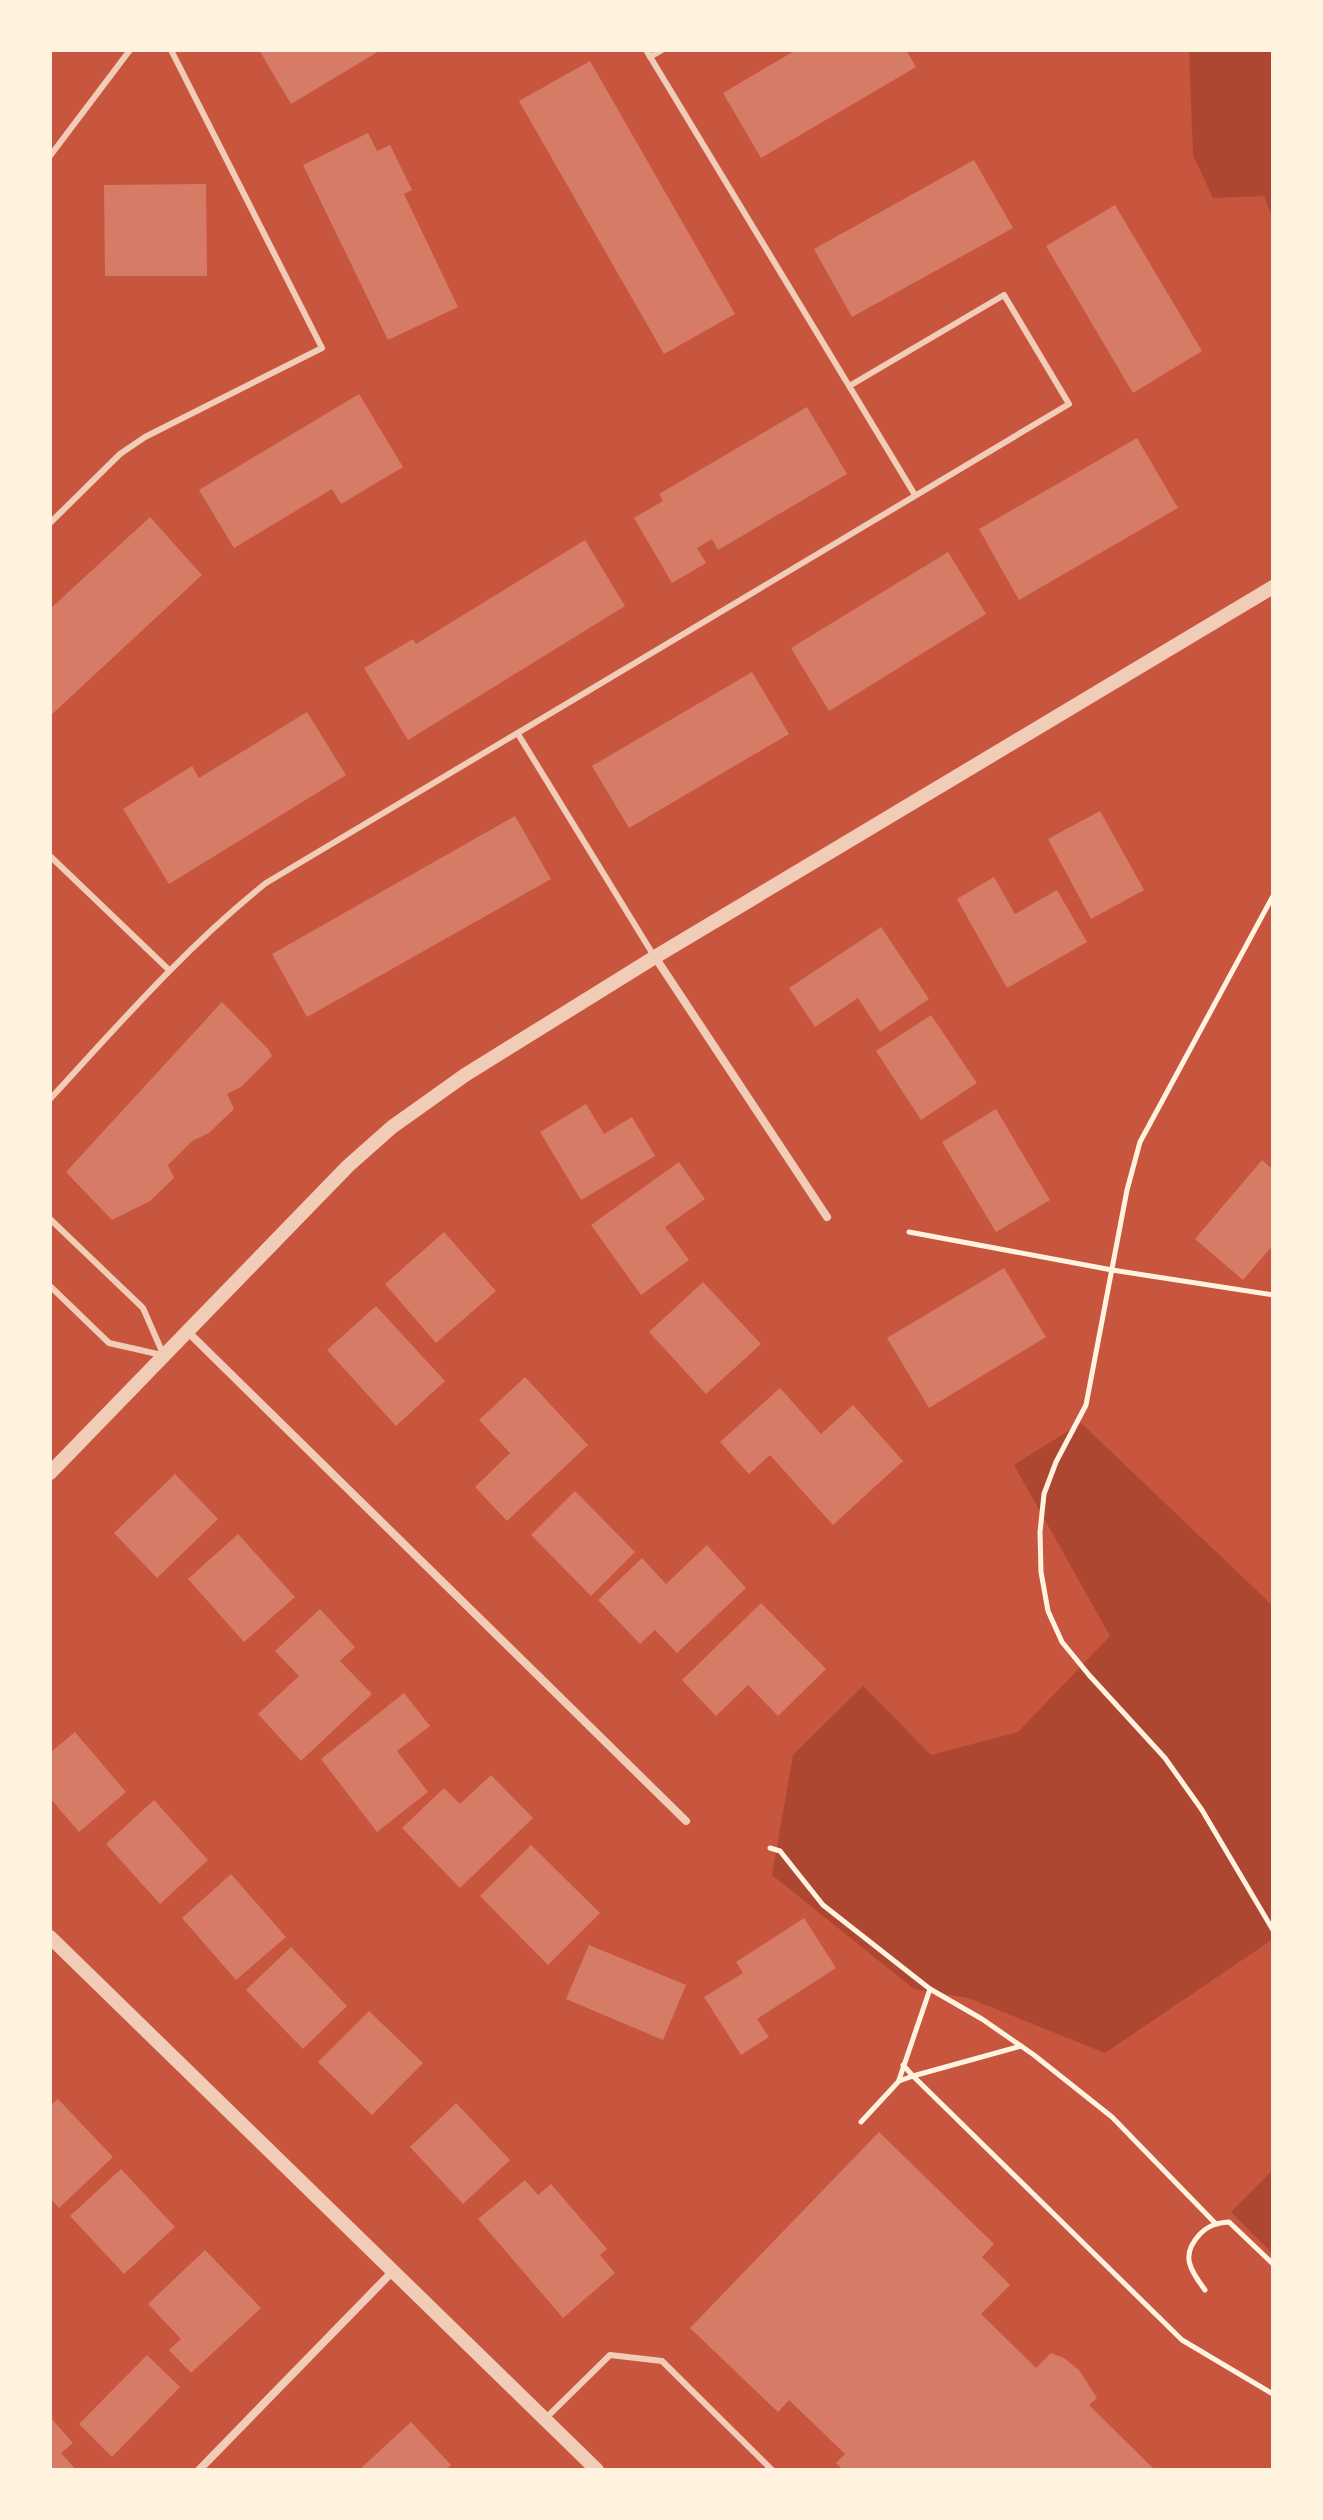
<svg xmlns="http://www.w3.org/2000/svg" width="1323" height="2520" font-family="Jost,sans-serif">
  <style>
    .green { fill: #ae4732 }
    .building { fill: #d67c66 }
    .lines { fill: none; stroke-linecap: round; stroke-linejoin: round }
    .path { stroke: #fff3e0; stroke-width: 5 }
    .service { stroke: #f1ccb7; stroke-width: 6 }
    .minor { stroke: #f1ccb7; stroke-width: 8 }
    .tertiary { stroke: #f1ccb7; stroke-width: 14 }
  </style>
  <rect width="100%" height="100%" fill="#c8553d"/>
  <g class="green">
    <polygon points="1189,50 1273,50 1273,219 1264,196 1213,198 1193,155"/>
    <polygon points="1081,1423 1273,1606 1273,1939 1105,2053 968,1998 914,1989 772,1875 793,1755 863,1686 931,1755 1018,1732 1110,1636 1014,1465"/>
    <polygon points="1273,2170 1273,2254 1231,2212"/>
  </g>
  <g class="building">
    <polygon points="259,50 381,50 291,104"/>
    <polygon points="796,50 906,50 916,67 761,158 723,93"/>
    <polygon points="590,61 735,314 664,354 519,101"/>
    <polygon points="368,133 377,151 390,145 412,190 404,194 458,307 388,340 303,165"/>
    <polygon points="974,160 1013,228 852,317 814,249"/>
    <polygon points="206,184 207,276 105,276 104,185"/>
    <polygon points="1115,205 1202,351 1133,393 1046,246"/>
    <polygon points="359,394 403,467 341,504 332,489 234,548 199,490"/>
    <polygon points="807,407 847,474 718,550 712,539 697,548 706,563 672,583 634,518 663,501 659,494"/>
    <polygon points="1137,438 1178,508 1019,600 979,529"/>
    <polygon points="150,517 202,575 50,716 50,609"/>
    <polygon points="585,540 625,606 408,740 364,668 413,639 416,644"/>
    <polygon points="948,552 986,614 829,711 791,648"/>
    <polygon points="752,672 789,734 629,828 592,766"/>
    <polygon points="307,712 346,775 169,884 123,809 192,766 199,778"/>
    <polygon points="1100,811 1144,890 1091,919 1048,839"/>
    <polygon points="515,816 551,879 307,1017 272,954"/>
    <polygon points="994,877 1015,914 1057,890 1087,942 1007,988 957,899"/>
    <polygon points="881,927 929,999 880,1032 858,998 815,1027 789,988"/>
    <polygon points="222,1002 269,1050 272,1056 241,1087 227,1094 234,1109 209,1133 192,1141 168,1165 174,1178 150,1201 112,1220 66,1172"/>
    <polygon points="931,1015 977,1083 921,1120 876,1051"/>
    <polygon points="586,1104 604,1134 632,1117 655,1156 581,1200 540,1132"/>
    <polygon points="996,1109 1050,1200 996,1232 942,1142"/>
    <polygon points="1262,1160 1273,1170 1273,1245 1243,1280 1195,1239"/>
    <polygon points="679,1162 705,1199 665,1227 689,1260 641,1295 591,1225"/>
    <polygon points="444,1232 496,1291 436,1343 385,1284"/>
    <polygon points="1004,1268 1046,1337 929,1408 887,1338"/>
    <polygon points="703,1282 761,1344 706,1394 649,1332"/>
    <polygon points="376,1306 445,1381 396,1426 327,1350"/>
    <polygon points="525,1377 588,1445 507,1521 475,1487 510,1453 479,1420"/>
    <polygon points="780,1388 821,1434 853,1405 903,1461 833,1525 770,1455 749,1474 720,1442"/>
    <polygon points="175,1474 218,1519 157,1578 114,1533"/>
    <polygon points="575,1491 635,1552 591,1596 531,1535"/>
    <polygon points="238,1534 295,1597 244,1642 188,1579"/>
    <polygon points="707,1545 746,1588 677,1653 655,1630 640,1644 598,1600 642,1558 666,1584"/>
    <polygon points="761,1603 826,1669 778,1716 748,1685 716,1716 682,1680"/>
    <polygon points="320,1609 355,1647 340,1661 372,1694 301,1761 258,1714 299,1676 275,1651"/>
    <polygon points="404,1693 430,1726 397,1751 428,1792 377,1832 321,1759"/>
    <polygon points="75,1732 126,1792 79,1832 50,1798 50,1753"/>
    <polygon points="491,1775 533,1818 460,1888 402,1828 444,1788 460,1804"/>
    <polygon points="154,1800 208,1860 160,1904 106,1844"/>
    <polygon points="531,1845 600,1913 548,1965 480,1896"/>
    <polygon points="231,1874 286,1937 236,1980 182,1918"/>
    <polygon points="804,1918 836,1968 757,2019 769,2037 741,2055 704,1997 743,1973 736,1962"/>
    <polygon points="589,1945 686,1985 663,2040 566,1999"/>
    <polygon points="291,1947 347,2006 303,2049 246,1990"/>
    <polygon points="369,2011 423,2063 372,2115 318,2062"/>
    <polygon points="58,2099 113,2157 59,2208 50,2198 50,2106"/>
    <polygon points="456,2103 510,2160 463,2204 410,2147"/>
    <polygon points="879,2132 994,2244 982,2257 1010,2285 981,2314 1036,2368 1051,2353 1064,2358 1079,2370 1097,2398 1089,2405 1155,2470 843,2470 836,2463 845,2454 789,2400 778,2412 690,2328"/>
    <polygon points="121,2169 175,2227 124,2274 70,2216"/>
    <polygon points="525,2180 538,2195 551,2184 607,2249 600,2255 615,2273 563,2318 478,2219"/>
    <polygon points="205,2250 261,2308 191,2373 169,2350 181,2339 148,2304"/>
    <polygon points="147,2355 180,2387 112,2457 79,2424"/>
    <polygon points="50,2417 73,2443 61,2453 76,2470 50,2470"/>
    <polygon points="411,2422 451,2465 446,2470 359,2470"/>
  </g>
  <g class="lines">
    <g class="path">
      <polyline points="1273,896 1140,1142 1127,1190 1086,1405 1056,1462 1044,1494 1040,1532 1041,1572 1048,1611 1062,1642 1089,1675 1165,1758 1202,1810 1273,1930"/>
      <polyline points="909,1232 1112,1270 1273,1295"/>
      <polyline points="770,1848 780,1851 823,1905 930,1989 982,2019 1034,2055 1112,2117 1215,2223"/>
      <polyline points="903,2065 913,2076 1021,2046"/>
      <polyline points="899,2080 930,1989"/>
      <polyline points="861,2122 899,2081 913,2076 1182,2340 1273,2394"/>
      <path d="M1205 2290C1190 2270 1180 2255 1200 2234 1209 2225 1217 2223 1229 2222L1273 2264"/>
    </g>
    <g class="service">
      <polyline points="646,50 915,495"/>
      <polyline points="650,57 662,50"/>
      <polyline points="50,156 130,50"/>
      <polyline points="50,523 120,454 145,437 322,348 171,50"/>
      <polyline points="518,734 654,956"/>
      <polyline points="50,856 169,970"/>
      <path d="M50 1099C119 1024 186 947 266 883L1069 404 1004 295 851 385"/>
      <polyline points="50,1219 143,1308 164,1356"/>
      <polyline points="50,1286 109,1343 162,1355"/>
      <polyline points="547,2417 610,2355 662,2361 772,2470"/>
    </g>
    <g class="minor">
      <polyline points="655,957 827,1217"/>
      <polyline points="188,1332 686,1821"/>
      <polyline points="199,2470 393,2271"/>
    </g>
    <g class="tertiary">
      <polyline points="50,1473 348,1166 392,1127 465,1075 655,957 1273,587"/>
      <polyline points="50,1937 597,2470"/>
    </g>
  </g>
  <rect width="1323" height="2520" fill="none" stroke="#fff3e0" stroke-width="104"/>
</svg>
